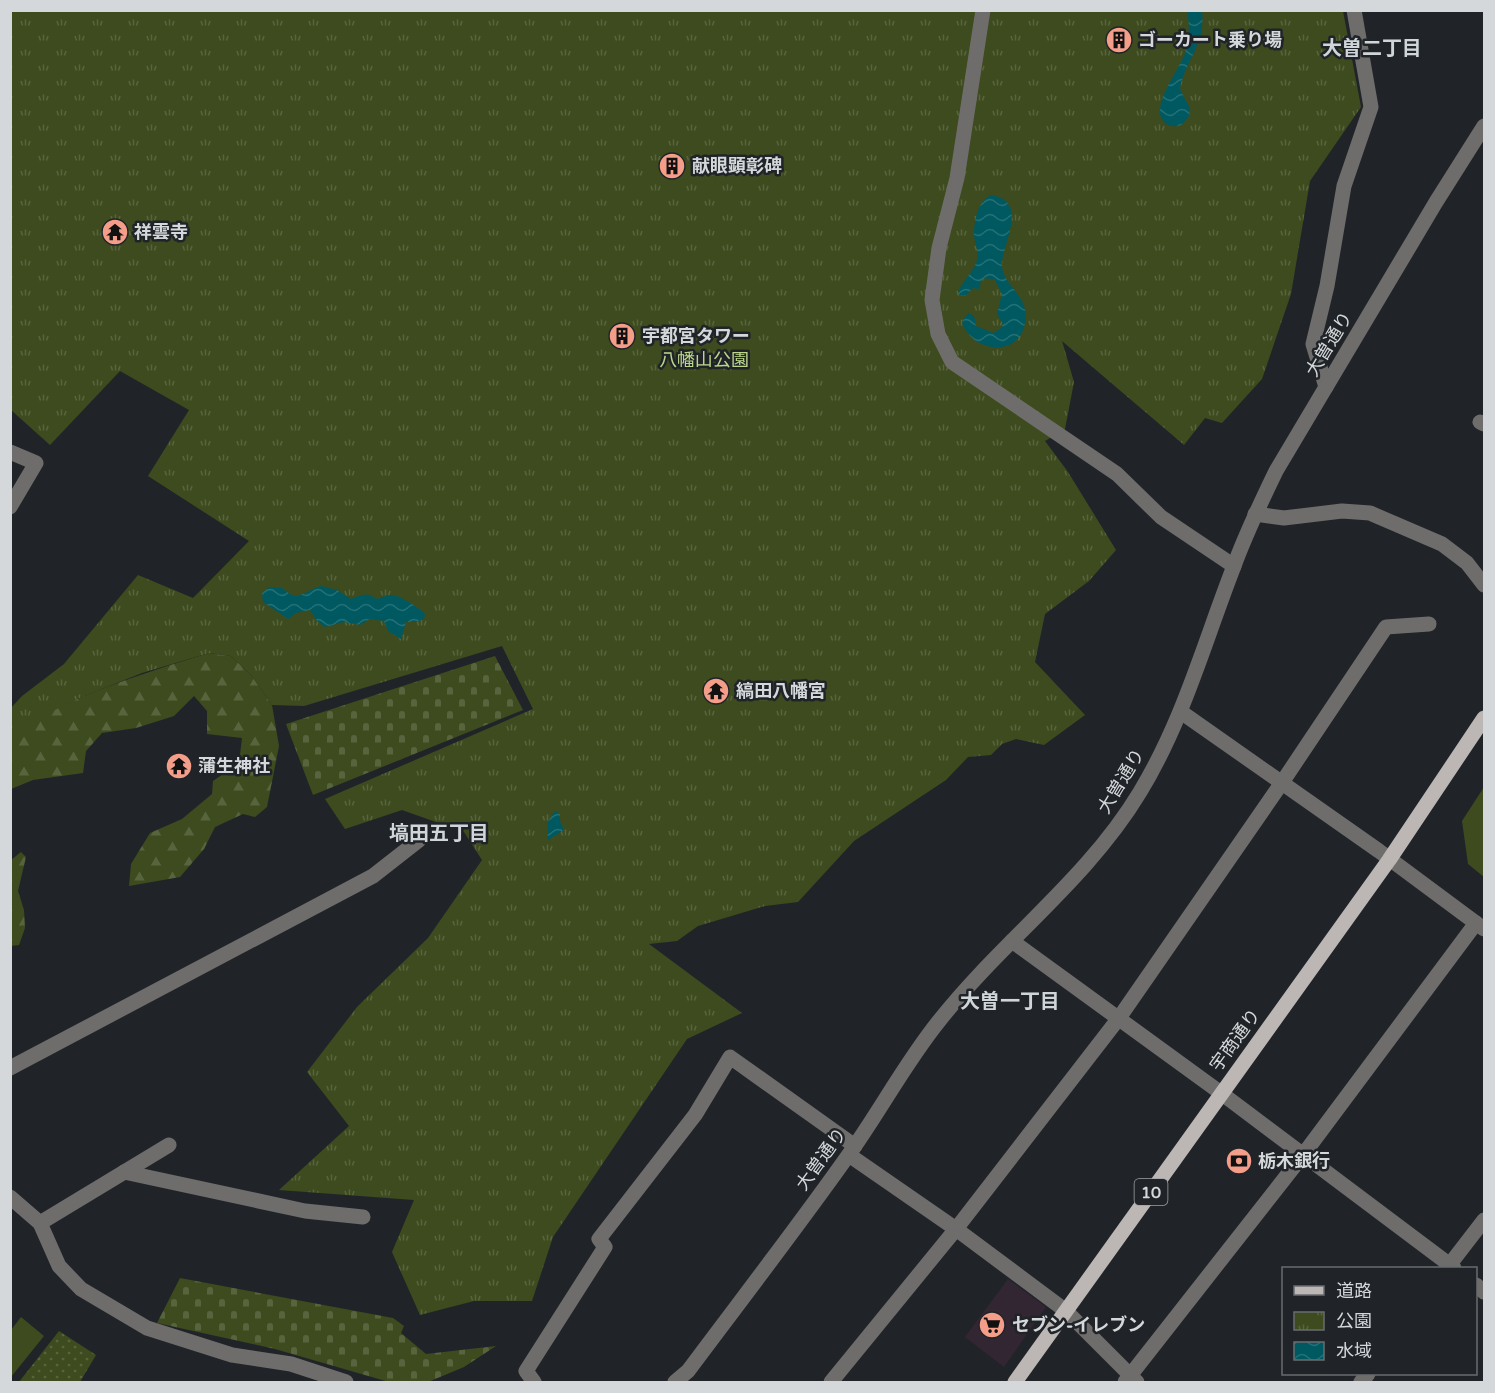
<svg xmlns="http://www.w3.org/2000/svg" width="1495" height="1393" font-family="'Varela Round','Noto Sans JP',sans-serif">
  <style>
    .commercial { fill: #332633 }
    .grass { fill: url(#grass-dots) }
    .forest { fill: url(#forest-firs) }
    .cemetery { fill: url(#cemetery-stones) }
    .park { fill: url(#park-tufts) }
    .pitch { fill: #3d4b1e }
    .water { fill: url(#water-waves) }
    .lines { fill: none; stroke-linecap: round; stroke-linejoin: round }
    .minor { stroke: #6f6d6c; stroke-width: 15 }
    .major { stroke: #bcb7b4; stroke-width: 15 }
    .labels { text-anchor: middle; stroke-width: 5; stroke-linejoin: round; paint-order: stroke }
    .shield { fill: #202428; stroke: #9fa2a5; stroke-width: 1.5 }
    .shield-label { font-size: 16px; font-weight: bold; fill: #d5d8da }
    .poi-label { font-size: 18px; font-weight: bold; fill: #d5d8da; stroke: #202428; text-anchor: start }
    .street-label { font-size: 18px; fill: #d5d8da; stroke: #202428 }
    .park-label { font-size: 18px; fill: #bbd68b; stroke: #202428 }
    .neighbourhood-label { font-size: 20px; font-weight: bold; fill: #cfd5d9; stroke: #202428 }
  </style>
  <defs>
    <pattern id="grass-dots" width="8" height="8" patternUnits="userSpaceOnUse" patternTransform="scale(1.5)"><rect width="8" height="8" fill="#3d4b1e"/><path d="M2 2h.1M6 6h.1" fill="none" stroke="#58643e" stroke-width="1.8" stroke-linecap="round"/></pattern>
    <pattern id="forest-firs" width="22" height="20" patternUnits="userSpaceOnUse" patternTransform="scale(1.5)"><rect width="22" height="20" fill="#3d4b1e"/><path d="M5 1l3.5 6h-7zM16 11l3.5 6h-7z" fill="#58643e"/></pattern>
    <pattern id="cemetery-stones" width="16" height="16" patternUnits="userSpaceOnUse" patternTransform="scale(1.5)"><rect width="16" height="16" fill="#3d4b1e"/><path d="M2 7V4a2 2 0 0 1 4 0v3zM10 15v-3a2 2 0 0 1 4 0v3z" fill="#58643e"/></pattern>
    <pattern id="park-tufts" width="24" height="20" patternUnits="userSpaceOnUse" patternTransform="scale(1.5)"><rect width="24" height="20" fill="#3d4b1e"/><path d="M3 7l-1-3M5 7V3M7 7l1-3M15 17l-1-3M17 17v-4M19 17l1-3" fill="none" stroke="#58643e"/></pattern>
    <pattern id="water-waves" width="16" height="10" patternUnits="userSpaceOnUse" patternTransform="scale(1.5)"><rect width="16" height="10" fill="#005961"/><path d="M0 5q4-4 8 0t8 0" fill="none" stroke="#247077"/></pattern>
  </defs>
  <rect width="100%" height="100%" fill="#202428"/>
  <polygon class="commercial" points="1008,1279 1046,1307 1004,1367 965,1337"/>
  <polygon class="grass" points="59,1331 96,1355 80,1382 19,1382"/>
  <g class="forest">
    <path d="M209 653 231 656 251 675 272 705 279 746 267 807 255 817 243 814 215 827 204 849 180 877 129 886 131 864 150 833 182 819 212 794 213 781 239 763 242 738 207 734V711L194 696 174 716 136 728 102 733 86 751 83 773 33 780 11 789 10 732C73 696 140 674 209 653Z"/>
    <polygon points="21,852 26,857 18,891 24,910 25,928 19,945 11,946 11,860"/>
  </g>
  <g class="cemetery">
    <polygon points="495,656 523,710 313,795 286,724"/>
    <polygon points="180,1278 393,1318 404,1326 401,1333 426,1354 496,1346 464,1367 428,1382 389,1382 275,1349 157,1323"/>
  </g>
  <polygon class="park" points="11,11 1343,11 1361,107 1310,181 1291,294 1262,379 1222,423 1205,418 1184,445 1062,341 1074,382 1065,429 1045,441 1068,472 1116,550 1089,581 1045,614 1035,662 1085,715 1044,745 1016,739 1002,744 991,755 968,757 946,780 854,841 798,902 765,906 698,926 677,941 649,944 742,1013 687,1039 553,1237 532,1301 474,1301 420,1315 392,1252 414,1200 279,1190 349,1126 307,1072 357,1007 428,938 482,860 464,832 402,810 345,829 325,799 533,709 502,646 304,706 272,705 251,675 231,656 209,653 142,673 77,699 11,732 10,709 22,696 64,664 138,575 193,598 249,541 148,476 189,410 120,371 50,445 11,410"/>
  <g class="pitch">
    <polygon points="1484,787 1484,877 1468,864 1462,821"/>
    <polygon points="21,1317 44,1336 11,1377 11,1330"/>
  </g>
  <g class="water">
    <path d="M1187 11H1202C1206 44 1186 59 1180 88 1185 104 1199 110 1181 125 1175 127 1169 127 1164 122 1149 107 1180 69 1185 53 1189 37 1190 26 1187 11Z"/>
    <path d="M991 195C1028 201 1005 239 1002 261 999 285 1031 294 1025 323 1019 359 971 352 962 322L968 313C977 316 974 319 976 326L993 333 1001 328 1003 324 997 314 1002 294 995 280 985 278 981 281 979 289 973 288 966 295H960L958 292C963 280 974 272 977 260 979 252 975 244 974 236 974 222 977 202 991 195Z"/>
    <path d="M321 586 337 590 351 599C360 595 368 591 376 599 382 598 385 595 391 595 398 594 420 608 425 614L424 619 417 622H406L401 639 388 631 384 621 370 619 360 625 344 622 325 627 317 621 310 610 296 613 288 619 263 602 262 593 269 587 282 588 293 596C304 596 311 588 321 586Z"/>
    <polygon points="555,811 560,814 560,821 564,830 548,840 547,823"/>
  </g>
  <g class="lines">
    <g class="minor">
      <polyline points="983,10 957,178 939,248 932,300 938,334 952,362 1117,474 1161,517 1234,566"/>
      <polyline points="1326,387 1313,344 1327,286 1344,186 1371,107 1354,10"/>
      <polyline points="1480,422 1484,424"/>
      <polyline points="10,452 36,463 10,507"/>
      <polyline points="1255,514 1284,518 1342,511 1370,513 1442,544 1467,563 1484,585"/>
      <polyline points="1181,712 1379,851 1484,929"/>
      <polyline points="1012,941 1221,1093 1454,1268"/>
      <polyline points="10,1068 373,876 419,840"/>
      <polyline points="849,1155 956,1229 1066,1311 1137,1382"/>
      <polyline points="124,1172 305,1211 363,1217"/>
      <polyline points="10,1197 40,1223 169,1145"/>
      <polyline points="40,1223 59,1266 81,1289 147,1328 232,1355 291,1364 346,1382"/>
      <polyline points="1447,1268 1484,1220"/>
      <polyline points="1476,1285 1484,1292"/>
      <polyline points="534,1382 526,1371 605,1247 599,1239 695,1115 730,1057 855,1146"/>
      <path d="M675 1382 688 1371C741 1300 796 1229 847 1157 879 1113 905 1063 939 1021 1002 941 1087 880 1140 792 1183 721 1204 643 1234 566 1246 533 1261 502 1276 471L1436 202 1484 126"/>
      <polyline points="831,1382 956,1229 1119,1018 1281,784 1386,627 1429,624"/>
      <polyline points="1125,1382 1303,1155 1476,923"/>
      <polyline points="1361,1382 1368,1374"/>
    </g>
    <polyline class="major" points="1015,1382 1389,860 1484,718"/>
  </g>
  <defs>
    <symbol id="building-disc" viewBox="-11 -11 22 22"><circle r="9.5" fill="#f49e8a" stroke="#202428"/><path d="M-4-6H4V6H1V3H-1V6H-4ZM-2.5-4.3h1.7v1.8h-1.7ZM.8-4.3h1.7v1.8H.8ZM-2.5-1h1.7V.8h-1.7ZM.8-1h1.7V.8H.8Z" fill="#111"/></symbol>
    <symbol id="temple-disc" viewBox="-11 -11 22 22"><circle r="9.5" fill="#f49e8a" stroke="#202428"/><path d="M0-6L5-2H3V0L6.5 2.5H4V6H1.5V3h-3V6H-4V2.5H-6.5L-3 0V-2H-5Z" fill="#111"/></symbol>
    <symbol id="bank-disc" viewBox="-11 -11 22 22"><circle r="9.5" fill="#f49e8a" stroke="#202428"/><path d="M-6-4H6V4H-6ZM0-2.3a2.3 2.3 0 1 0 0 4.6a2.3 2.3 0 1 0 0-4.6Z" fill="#111"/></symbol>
    <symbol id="supermarket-disc" viewBox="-11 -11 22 22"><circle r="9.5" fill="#f49e8a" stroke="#202428"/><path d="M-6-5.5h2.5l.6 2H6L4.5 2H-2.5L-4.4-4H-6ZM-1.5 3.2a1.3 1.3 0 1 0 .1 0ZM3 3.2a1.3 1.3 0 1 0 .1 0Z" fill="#111"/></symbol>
  </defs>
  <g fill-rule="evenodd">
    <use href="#building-disc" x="1104" y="25" width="30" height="30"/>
    <use href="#building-disc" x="657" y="151" width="30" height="30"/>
    <use href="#temple-disc" x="100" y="217" width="30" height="30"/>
    <use href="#building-disc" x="607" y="321" width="30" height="30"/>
    <use href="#temple-disc" x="701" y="676" width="30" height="30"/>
    <use href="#temple-disc" x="164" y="751" width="30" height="30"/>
    <use href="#bank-disc" x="1224" y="1146" width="30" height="30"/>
    <use href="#supermarket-disc" x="977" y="1310" width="30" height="30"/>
  </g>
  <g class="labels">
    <rect class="shield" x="1134.5" y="1179" width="33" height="26" rx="4.5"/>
    <g class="shield-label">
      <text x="1151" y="1198">10</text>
    </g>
    <g class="poi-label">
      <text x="1138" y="46">ゴーカート乗り場</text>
      <text x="692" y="172">献眼顕彰碑</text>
      <text x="134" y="238">祥雲寺</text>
      <text x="642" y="342">宇都宮タワー</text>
      <text x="736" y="697">縞田八幡宮</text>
      <text x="198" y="772">蒲生神社</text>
      <text x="1258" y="1167">栃木銀行</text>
      <text x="1012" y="1331">セブン-イレブン</text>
    </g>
    <g class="street-label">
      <text transform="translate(1329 344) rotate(-59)" y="6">大曽通り</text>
      <text transform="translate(1121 781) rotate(-59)" y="6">大曽通り</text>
      <text transform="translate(1235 1040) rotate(-54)" y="6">宇商通り</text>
      <text transform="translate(821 1159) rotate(-54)" y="6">大曽通り</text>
    </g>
    <g class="park-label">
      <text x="704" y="366">八幡山公園</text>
    </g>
    <g class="neighbourhood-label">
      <text x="1372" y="55">大曽二丁目</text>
      <text x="439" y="840">塙田五丁目</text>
      <text x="1010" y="1008">大曽一丁目</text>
    </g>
  </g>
  <rect width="1495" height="1393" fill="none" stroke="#d5d8da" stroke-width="24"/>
  <rect x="1282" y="1267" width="195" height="108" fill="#202428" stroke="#686c6f" stroke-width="1.5"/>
  <rect x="1294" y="1286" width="30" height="9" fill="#bcb7b4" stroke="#686c6f" stroke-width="1.5"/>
  <text x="1336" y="1297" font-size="18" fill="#d5d8da">道路</text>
  <rect x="1294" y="1312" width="30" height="18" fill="url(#park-tufts)" stroke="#686c6f" stroke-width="1.5"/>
  <text x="1336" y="1327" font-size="18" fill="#d5d8da">公園</text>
  <rect x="1294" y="1342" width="30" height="18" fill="url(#water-waves)" stroke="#686c6f" stroke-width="1.5"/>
  <text x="1336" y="1357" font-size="18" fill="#d5d8da">水域</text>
</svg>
